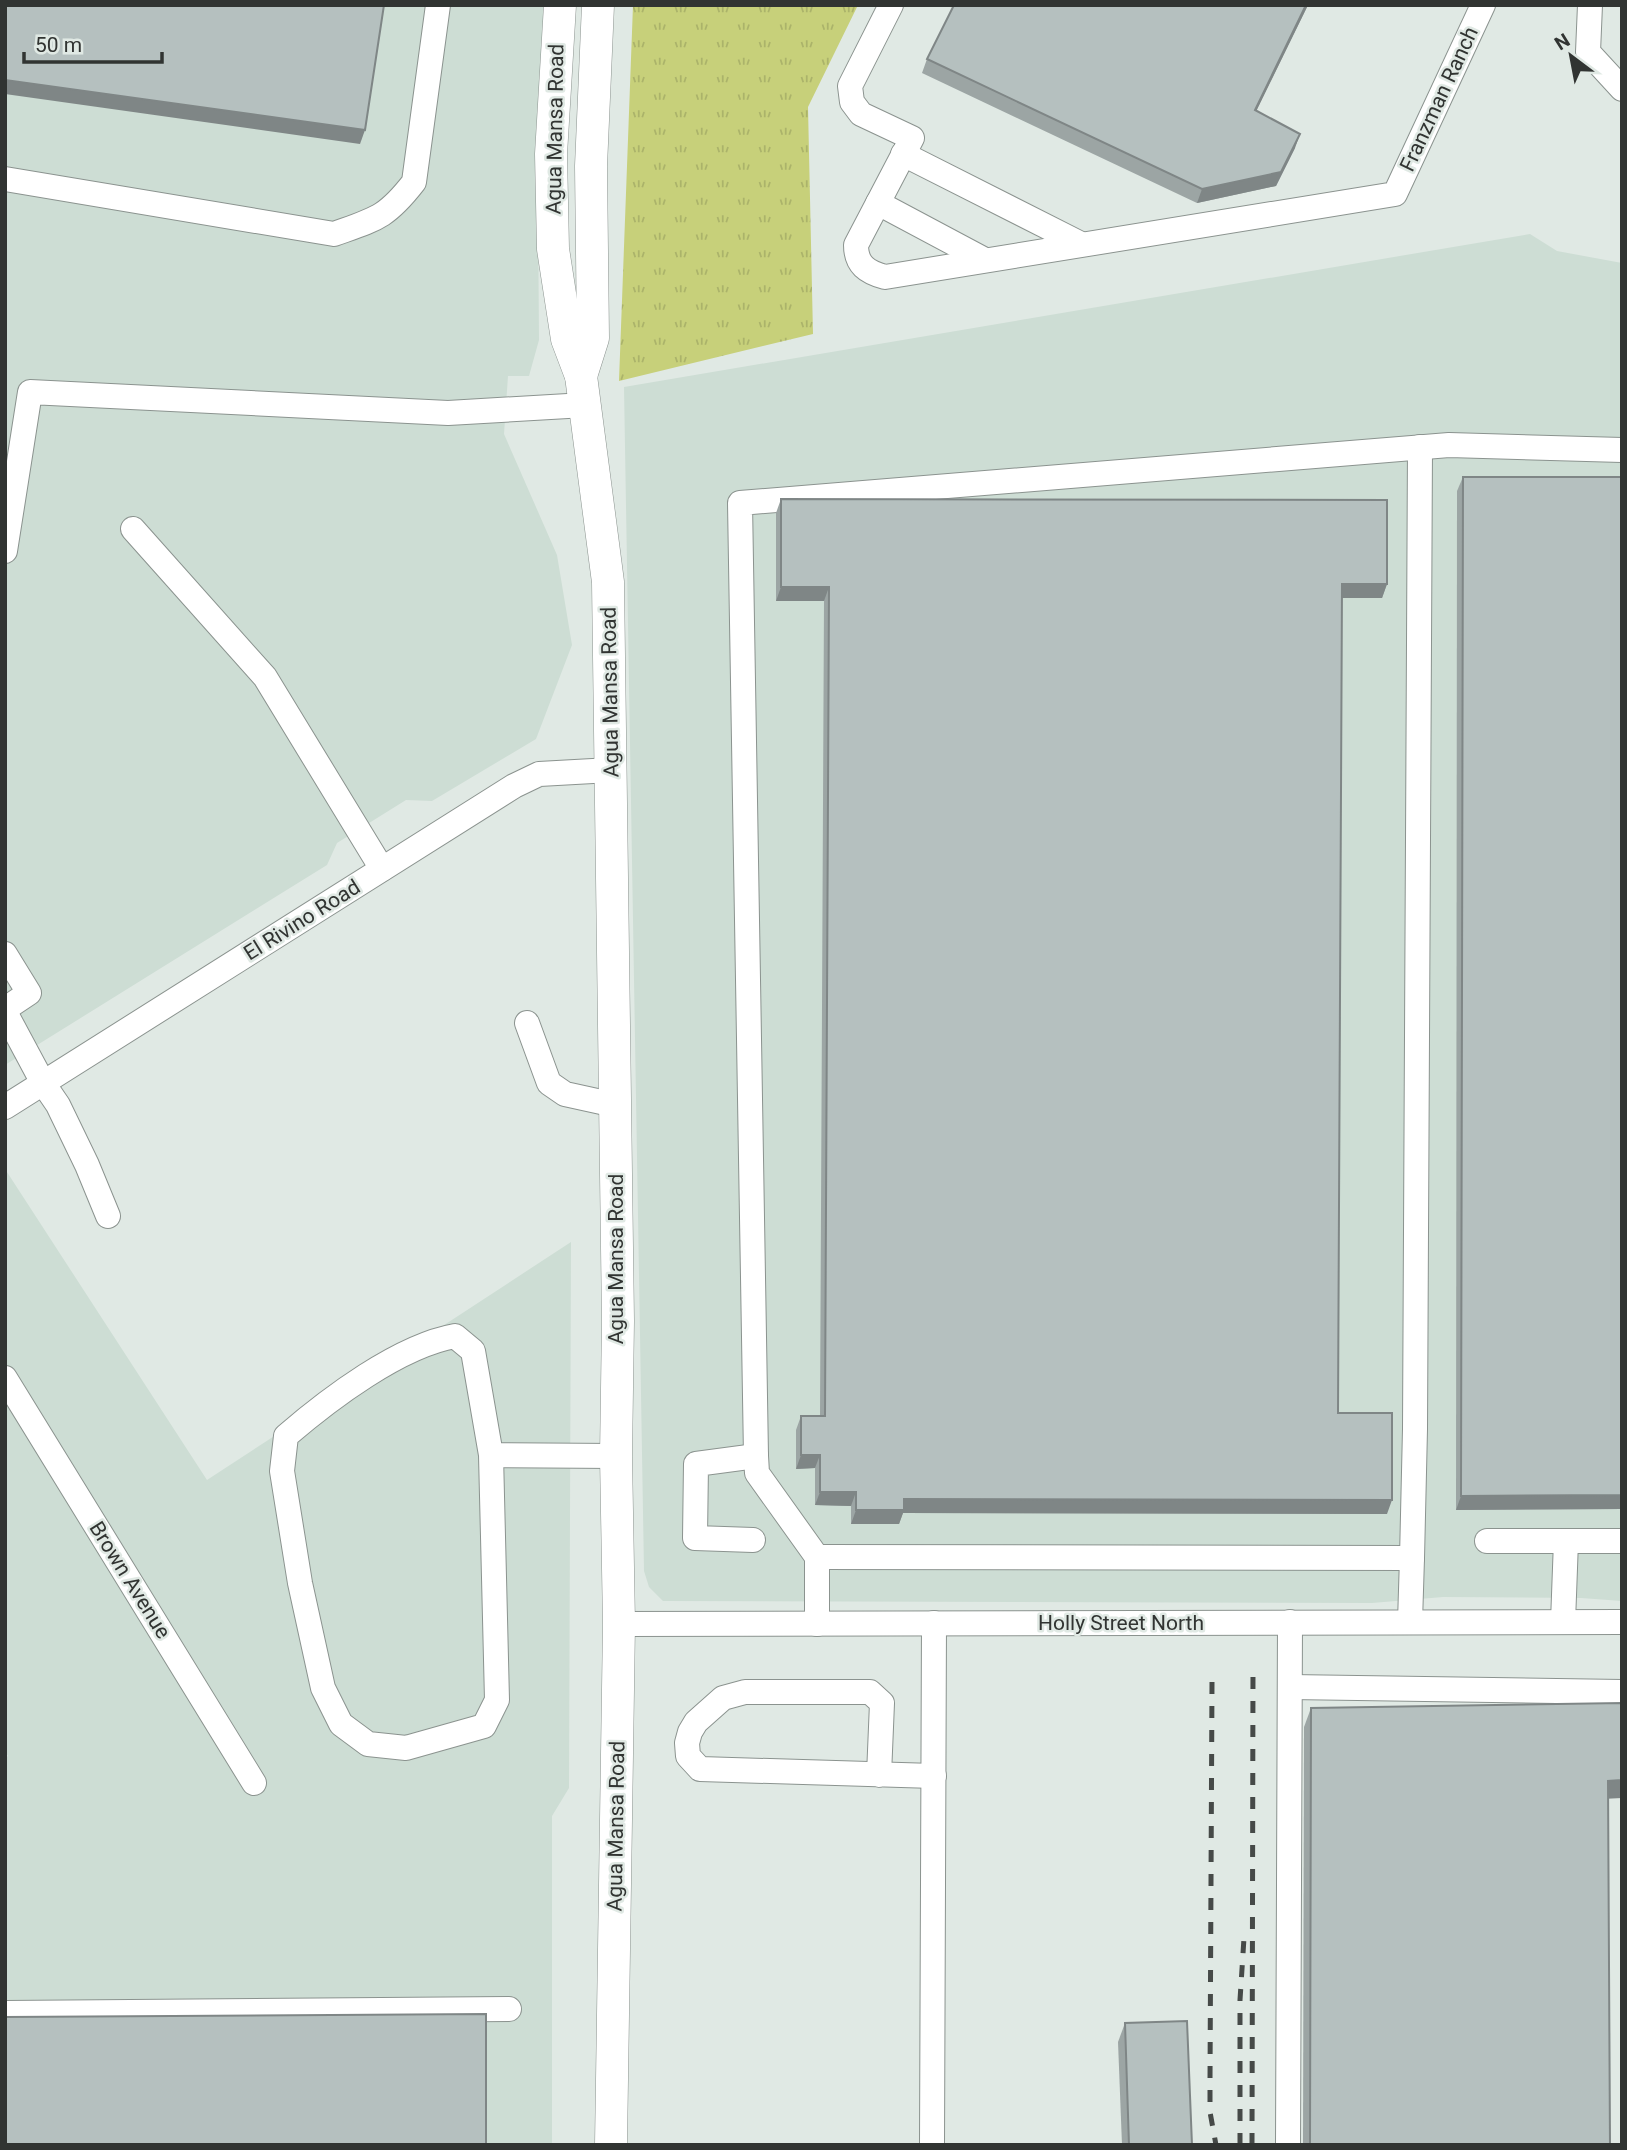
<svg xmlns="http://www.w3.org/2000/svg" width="1627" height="2150" font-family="Roboto,sans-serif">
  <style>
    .built { fill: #cdddd4 }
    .grass { fill: url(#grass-tufts) }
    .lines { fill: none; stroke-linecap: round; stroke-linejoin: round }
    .minor-casing { stroke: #8b938f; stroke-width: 26 }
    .major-casing { stroke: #8b938f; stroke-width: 33 }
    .minor { stroke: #fff; stroke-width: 24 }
    .major { stroke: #fff; stroke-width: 32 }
    .rail { stroke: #464a48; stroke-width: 5; stroke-dasharray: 12 12; stroke-linecap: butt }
    .wall { fill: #9ca5a4 }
    .shaded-wall { fill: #7f8686 }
    .building { fill: #b5c0bf; stroke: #7f8686; stroke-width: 2 }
    .labels { text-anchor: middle; stroke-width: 5; stroke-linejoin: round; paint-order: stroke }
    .street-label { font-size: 21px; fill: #313432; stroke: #e0e9e4 }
  </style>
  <defs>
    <pattern id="grass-tufts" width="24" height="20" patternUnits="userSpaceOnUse" patternTransform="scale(1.75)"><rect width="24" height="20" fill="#c7d07a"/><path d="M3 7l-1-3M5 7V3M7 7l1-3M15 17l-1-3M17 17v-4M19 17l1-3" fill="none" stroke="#abb36a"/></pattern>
  </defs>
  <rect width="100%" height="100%" fill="#e0e9e4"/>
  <g class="built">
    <polygon points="5,5 548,5 538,209 539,340 529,376 508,376 504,434 557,555 572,645 536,739 432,801 406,800 337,843 327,865 5,1065"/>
    <polygon points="1530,234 1557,251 1622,263 1622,1601 1581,1598 1443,1597 1372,1603 663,1601 649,1587 644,1571 624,387"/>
    <polygon points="5,1169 207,1480 571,1242 569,1788 552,1816 552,2145 5,2145 5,1758 8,1756 5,1751"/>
  </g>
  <polygon class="grass" points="633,5 858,5 808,107 813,334 619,381"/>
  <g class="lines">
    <defs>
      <g id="minor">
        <path d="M891 5 850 86 852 102 861 114 912 138 856 245C856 265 867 272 885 277L1395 194 1483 5"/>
        <polyline points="1590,5 1588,52 1622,89"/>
        <polyline points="903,154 1081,244"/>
        <path d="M5 179 334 234C376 219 386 218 414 182L438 5"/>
        <polyline points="878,203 985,260"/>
        <polyline points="133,529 265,677 382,869"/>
        <polyline points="5,551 30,392 448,413 585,405"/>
        <polyline points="5,954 29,993 5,1009"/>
        <polyline points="5,1012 43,1083 58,1105 87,1165 108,1216"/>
        <polyline points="527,1023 549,1083 565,1094 615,1105"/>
        <polyline points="5,1107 514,786 539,774 611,770"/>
        <polyline points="5,1378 254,1783"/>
        <path d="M491 1455 497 1700 484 1726 406 1748 368 1744 341 1724 323 1688 300 1583 282 1471 286 1436C329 1399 399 1346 455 1336L473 1351 491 1455 616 1456"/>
        <polyline points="753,1540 695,1538 696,1464 756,1456"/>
        <polyline points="1487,1541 1566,1541"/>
        <polyline points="817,1557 1412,1558 1410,1622"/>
        <polyline points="1412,1558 1415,1429 1420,447"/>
        <polyline points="1563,1622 1566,1541 1622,1541"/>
        <polyline points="619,1624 1622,1622"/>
        <polyline points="817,1624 817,1557 757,1473 756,1456 740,503 1449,445 1622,450"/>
        <polyline points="1290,1687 1622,1692"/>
        <polyline points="879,1775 882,1703 870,1692 745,1692 723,1698 696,1722 690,1732 687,1743 688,1756 700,1769 934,1776"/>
        <polyline points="5,2013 509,2009"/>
        <polyline points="932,2145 934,1623"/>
        <polyline points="1288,2145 1290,1622"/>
      </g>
      <g id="major">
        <polyline points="560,5 551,154 553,249 567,339 581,376 608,582 618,1321 616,1456 619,1624 611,2145"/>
        <polyline points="581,376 593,338 591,166 598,5"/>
      </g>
    </defs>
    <use href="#minor" class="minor-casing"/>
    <use href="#major" class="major-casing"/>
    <use href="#minor" class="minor"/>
    <use href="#major" class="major"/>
    <g class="rail">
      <polyline points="1212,1682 1210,2080 1210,2112 1216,2145"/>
      <polyline points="1240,2145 1240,2000 1244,1938"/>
      <polyline points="1252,2145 1253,1669"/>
    </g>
  </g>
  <g class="wall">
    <polygon points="954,5 1308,5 1256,111 1295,148 1276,186 1197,203 922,73 927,59"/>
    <polygon points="1463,477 1622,477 1622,1509 1456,1510 1457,491"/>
    <polygon points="781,499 1387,584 1382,598 1342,598 1338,1413 1387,1514 903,1513 899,1524 851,1524 851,1506 815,1505 815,1468 796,1469 796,1430 801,1416 820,1416 824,601 776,601 776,513"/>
    <polygon points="1311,1708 1608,1799 1610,2145 1303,2145 1304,1727"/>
    <polygon points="1125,2023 1192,2145 1122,2145 1118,2042"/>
  </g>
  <g class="shaded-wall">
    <polygon points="1306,5 1308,5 1250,124 1255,110"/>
    <polygon points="5,80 365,130 360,144 5,94"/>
    <polygon points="1300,134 1295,148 1276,186 1197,203 1202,189"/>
    <polygon points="1342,584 1387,584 1382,598 1337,598"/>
    <polygon points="781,587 829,587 824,601 776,601"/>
    <polygon points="801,1455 820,1455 815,1468 796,1469"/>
    <polygon points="820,1492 856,1492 851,1506 815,1505"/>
    <polygon points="1622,1495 1622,1509 1456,1510 1461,1496"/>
    <polygon points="904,1499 1392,1500 1387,1514 903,1513 899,1524 851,1524 856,1510"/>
    <polygon points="1622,1780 1622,1798 1602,1799 1608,1781"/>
  </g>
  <g class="building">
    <polygon points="5,5 384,5 365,130 5,80"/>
    <polygon points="954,5 1306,5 1255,110 1300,134 1281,172 1202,189 927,59"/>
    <polygon points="1463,477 1622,477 1622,1495 1461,1496"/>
    <polygon points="781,499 1387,500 1387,584 1342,584 1338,1413 1392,1413 1392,1500 904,1499 904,1510 856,1510 856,1492 820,1492 820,1455 801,1455 801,1416 825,1416 829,587 781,587"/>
    <polygon points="1622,1703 1622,1780 1608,1781 1610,2145 1310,2145 1311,1708"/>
    <polygon points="486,2014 486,2145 5,2145 5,2017"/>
    <polygon points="1187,2021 1192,2145 1129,2145 1125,2023"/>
  </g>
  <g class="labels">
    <g class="street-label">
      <text transform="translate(1439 99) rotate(-65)" y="7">Franzman Ranch</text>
      <text transform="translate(555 129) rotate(-89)" y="7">Agua Mansa Road</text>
      <text transform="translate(610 692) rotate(-91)" y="7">Agua Mansa Road</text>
      <text transform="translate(302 920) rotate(-32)" y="7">El Rivino Road</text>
      <text transform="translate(616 1259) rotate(-90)" y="7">Agua Mansa Road</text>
      <text transform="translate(130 1580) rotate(58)" y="7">Brown Avenue</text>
      <text x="1121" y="1630">Holly Street North</text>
      <text transform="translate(616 1826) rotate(-89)" y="7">Agua Mansa Road</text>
    </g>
  </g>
  <rect width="1627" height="2150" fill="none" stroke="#313432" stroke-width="14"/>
  <g transform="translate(1571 56) rotate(328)" stroke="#e0e9e4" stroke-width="5" paint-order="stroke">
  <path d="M0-5L12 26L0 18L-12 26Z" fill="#313432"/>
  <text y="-10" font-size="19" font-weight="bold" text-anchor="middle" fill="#313432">N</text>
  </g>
  <path d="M24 52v10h138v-10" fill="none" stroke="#313432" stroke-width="3.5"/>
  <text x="35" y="52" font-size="21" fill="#313432" stroke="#e0e9e4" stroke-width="5" paint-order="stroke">50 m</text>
</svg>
